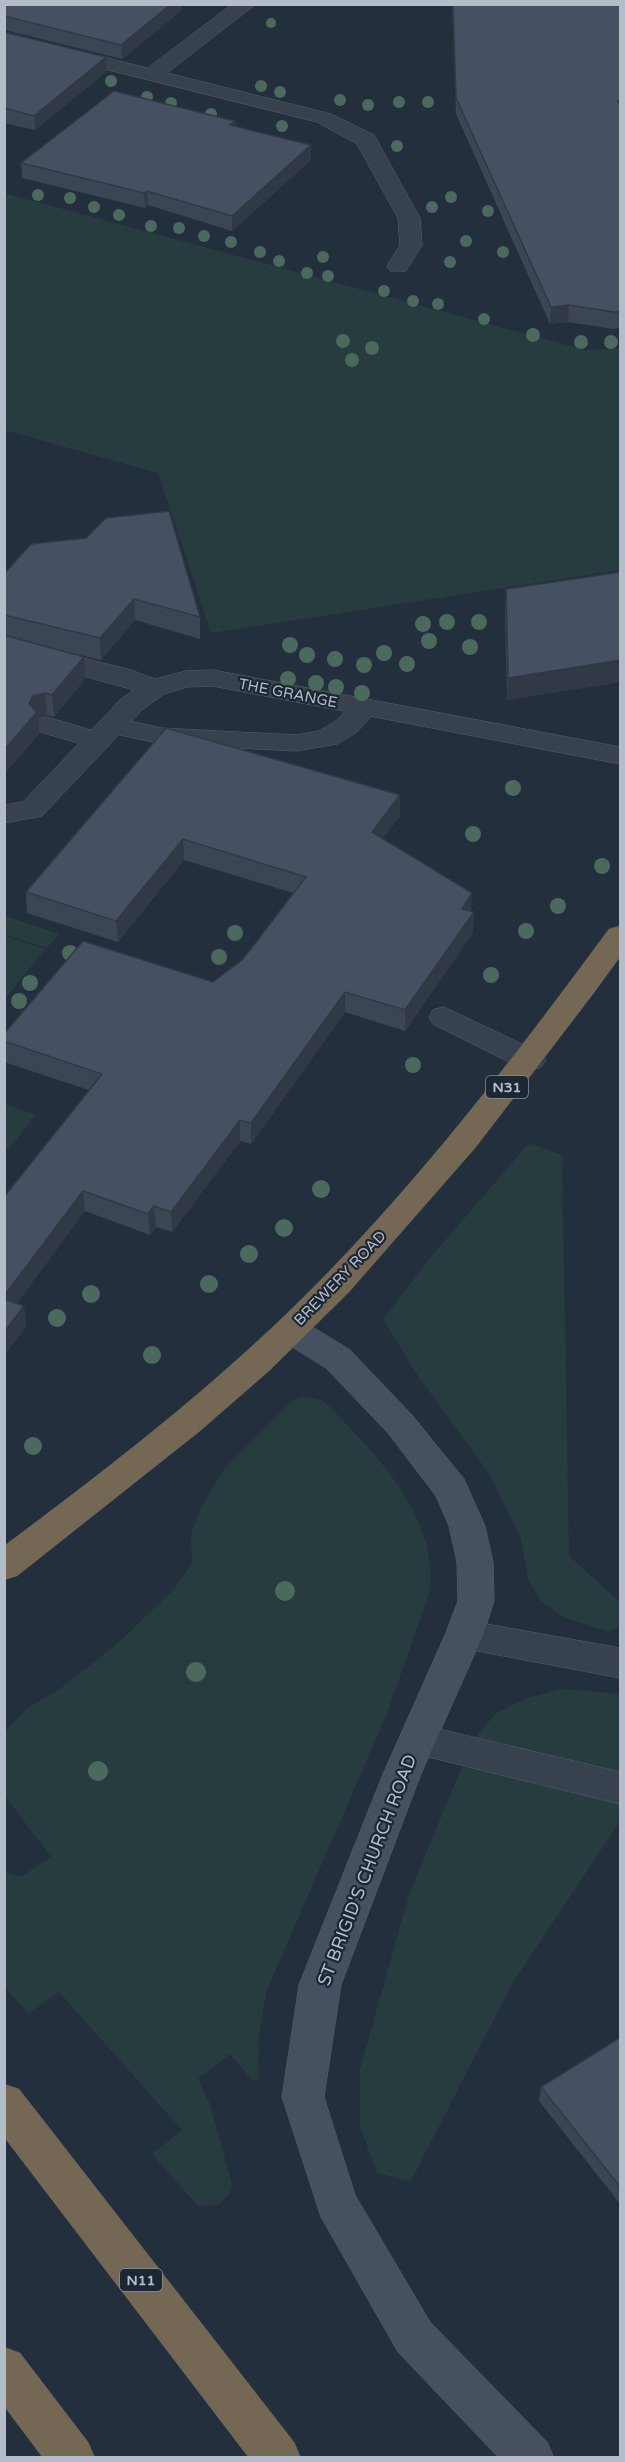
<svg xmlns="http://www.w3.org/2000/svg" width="625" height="2462" font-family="'Varela Round',sans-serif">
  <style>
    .green { fill: #263c3f }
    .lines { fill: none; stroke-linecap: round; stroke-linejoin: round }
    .lane-casing { stroke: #565f6c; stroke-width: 1 }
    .street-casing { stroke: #565f6c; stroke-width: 1 }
    .secondary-casing { stroke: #565f6c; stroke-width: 1 }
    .highway-casing { stroke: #434c59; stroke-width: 1 }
    .lane { fill: #38414e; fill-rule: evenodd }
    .street { fill: #38414e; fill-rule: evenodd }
    .secondary { fill: #465061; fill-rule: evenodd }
    .highway { fill: #746855; fill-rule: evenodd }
    .tree { fill: #4b6a5d }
    .wall { fill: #3b4654 }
    .shaded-wall { fill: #303945 }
    .building { fill: #455162; stroke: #303945; stroke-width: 1.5 }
    .labels { text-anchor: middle; stroke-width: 4.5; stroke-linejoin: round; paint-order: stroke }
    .shield { fill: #1d2633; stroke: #878f9c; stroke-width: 1.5 }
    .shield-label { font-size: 14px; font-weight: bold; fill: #b4bcc9 }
    .street-label { font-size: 15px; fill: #b4bcc9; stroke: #1d2633 }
    .near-street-label { font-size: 18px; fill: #b4bcc9; stroke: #1d2633 }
  </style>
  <rect width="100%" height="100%" fill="#242f3e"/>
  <g class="green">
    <polygon points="4,193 585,350 620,349 620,570 211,633 158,473 5,430"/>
    <polygon points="5,916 59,934 47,948 5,935"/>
    <polygon points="5,936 45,949 5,999 4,936"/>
    <polygon points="5,1104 36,1115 8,1150 5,1149"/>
    <polygon points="529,1143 562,1155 569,1556 620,1602 620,1625 609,1632 565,1618 540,1600 528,1579 521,1538 490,1475 418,1376 383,1319 435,1252"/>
    <path d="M303 1396 322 1400 332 1409C380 1459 440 1519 429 1594L386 1716 267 1990 259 2034 258 2081 252 2080 230 2054 198 2079 209 2102 232 2184 229 2194 218 2205 198 2206 152 2154 182 2130 59 1992 28 2013 5 1987V1873L20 1877 51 1857 5 1796V1732L28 1708 61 1688 116 1645 174 1589 192 1564 191 1534 202 1505 224 1469 294 1399Z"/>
    <polygon points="563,1689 620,1694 620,1821 512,1984 411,2181 377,2173 360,2126 360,2069 409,1895 472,1742 496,1713 527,1698"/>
  </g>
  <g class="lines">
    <defs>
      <g id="lane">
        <polygon points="365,699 375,701 379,707 356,733 337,744 296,751 161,744 102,731 98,725 102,719 112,717 161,728 296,735 319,731 336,721 355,701"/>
        <polygon points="47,717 108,735 112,741 108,747 98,749 37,731 33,725 37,719"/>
        <polygon points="444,1007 541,1053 546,1060 541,1067 530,1071 519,1067 433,1024 429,1017 433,1010"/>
        <polygon points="418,1724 620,1772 620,1804 404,1751 399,1740 404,1729"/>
      </g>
      <g id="street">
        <polygon points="233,4 256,4 167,73 331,114 374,135 420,218 422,245 406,271 390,271 387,266 400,245 398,218 357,144 317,122 4,44 4,32 147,68"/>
        <polygon points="4,638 131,670 155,679 186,671 213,670 620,747 620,764 213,686 187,687 164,694 142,710 42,816 4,823 4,805 23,802 122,698 134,690 4,654"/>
        <polygon points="464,1620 620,1648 620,1678 451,1646 445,1635 451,1624"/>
      </g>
      <polygon id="secondary" points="291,1317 303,1321 350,1350 412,1415 464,1479 485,1526 493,1562 494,1601 483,1635 421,1774 341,1985 324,2097 355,2195 430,2322 547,2442 554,2458 499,2458 398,2352 321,2217 282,2097 299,1985 383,1774 445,1635 458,1601 457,1562 449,1526 436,1496 388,1433 326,1368 279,1339 274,1330 279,1321"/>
      <g id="highway">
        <path d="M620 926V957L593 994 476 1147 349 1292 270 1370 200 1431 17 1576 4 1580V1546C99 1475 193 1403 279 1321 403 1203 508 1066 609 929Z"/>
        <polygon points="4,2084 19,2089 294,2442 301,2458 249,2458 4,2137"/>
        <polygon points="4,2347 20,2353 88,2442 95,2458 43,2458 4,2406"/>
      </g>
    </defs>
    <use href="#lane" class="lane-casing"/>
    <use href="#street" class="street-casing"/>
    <use href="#secondary" class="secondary-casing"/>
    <use href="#highway" class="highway-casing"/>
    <use href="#lane" class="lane"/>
    <use href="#street" class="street"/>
    <use href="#secondary" class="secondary"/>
    <use href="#highway" class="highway"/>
  </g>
  <g class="tree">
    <circle cx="271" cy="23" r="5"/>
    <circle cx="111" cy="81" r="6"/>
    <circle cx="261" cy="86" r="6"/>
    <circle cx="280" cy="92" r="6"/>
    <circle cx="147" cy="97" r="6"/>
    <circle cx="340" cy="100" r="6"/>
    <circle cx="399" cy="102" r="6"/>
    <circle cx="428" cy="102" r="6"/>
    <circle cx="171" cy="103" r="6"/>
    <circle cx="368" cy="105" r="6"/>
    <circle cx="211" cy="114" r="6"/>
    <circle cx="282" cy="126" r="6"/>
    <circle cx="397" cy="146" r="6"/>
    <circle cx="38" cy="195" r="6"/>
    <circle cx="451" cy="197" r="6"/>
    <circle cx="70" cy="198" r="6"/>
    <circle cx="94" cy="207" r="6"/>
    <circle cx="432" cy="207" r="6"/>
    <circle cx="488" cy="211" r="6"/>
    <circle cx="119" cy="215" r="6"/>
    <circle cx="151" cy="226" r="6"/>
    <circle cx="179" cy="228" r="6"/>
    <circle cx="204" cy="236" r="6"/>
    <circle cx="466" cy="241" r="6"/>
    <circle cx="231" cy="242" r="6"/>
    <circle cx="260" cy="252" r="6"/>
    <circle cx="503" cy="252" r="6"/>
    <circle cx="323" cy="257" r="6"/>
    <circle cx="279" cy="261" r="6"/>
    <circle cx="450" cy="262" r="6"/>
    <circle cx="307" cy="273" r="6"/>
    <circle cx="328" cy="276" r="6"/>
    <circle cx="384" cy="291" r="6"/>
    <circle cx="413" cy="301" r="6"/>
    <circle cx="438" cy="304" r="6"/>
    <circle cx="484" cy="319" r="6"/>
    <circle cx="533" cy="335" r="7"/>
    <circle cx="343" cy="341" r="7"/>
    <circle cx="581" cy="342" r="7"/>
    <circle cx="611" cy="342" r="7"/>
    <circle cx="372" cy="348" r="7"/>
    <circle cx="352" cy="360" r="7"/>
    <circle cx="447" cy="622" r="8"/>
    <circle cx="479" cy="622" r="8"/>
    <circle cx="423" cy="624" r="8"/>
    <circle cx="429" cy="641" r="8"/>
    <circle cx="290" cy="645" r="8"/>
    <circle cx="470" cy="647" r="8"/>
    <circle cx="384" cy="653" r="8"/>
    <circle cx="307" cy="655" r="8"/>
    <circle cx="335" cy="659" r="8"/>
    <circle cx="407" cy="664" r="8"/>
    <circle cx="364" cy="665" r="8"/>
    <circle cx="288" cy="679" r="8"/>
    <circle cx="316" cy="683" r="8"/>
    <circle cx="336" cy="687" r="8"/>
    <circle cx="362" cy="693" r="8"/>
    <circle cx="513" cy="788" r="8"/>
    <circle cx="473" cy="834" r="8"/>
    <circle cx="602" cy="866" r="8"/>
    <circle cx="558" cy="906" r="8"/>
    <circle cx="526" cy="931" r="8"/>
    <circle cx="235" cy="933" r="8"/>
    <circle cx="70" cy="953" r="8"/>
    <circle cx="219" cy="957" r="8"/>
    <circle cx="491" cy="975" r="8"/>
    <circle cx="30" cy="983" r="8"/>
    <circle cx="19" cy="1001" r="8"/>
    <circle cx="413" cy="1065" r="8"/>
    <circle cx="321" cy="1189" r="9"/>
    <circle cx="284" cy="1228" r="9"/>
    <circle cx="249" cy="1254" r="9"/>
    <circle cx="209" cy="1284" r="9"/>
    <circle cx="91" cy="1294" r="9"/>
    <circle cx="57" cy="1318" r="9"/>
    <circle cx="152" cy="1355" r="9"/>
    <circle cx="33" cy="1446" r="9"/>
    <circle cx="285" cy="1591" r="10"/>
    <circle cx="196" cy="1672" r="10"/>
    <circle cx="98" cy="1771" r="10"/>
  </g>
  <g class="wall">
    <polygon points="4,4 182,10 122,59 5,30"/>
    <polygon points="452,4 621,4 621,328 613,329 568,322 550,324 456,114"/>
    <polygon points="4,32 106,72 35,130 4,123"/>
    <polygon points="235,121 236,127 311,160 232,231 148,205 145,208 22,178 21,163"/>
    <polygon points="31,544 200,617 200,639 135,620 101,660 50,648 84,657 85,679 54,717 47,715 38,717 39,734 4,774 4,574"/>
    <polygon points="621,572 621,682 507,700 505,611 506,589"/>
    <polygon points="166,728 400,816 382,839 471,912 474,912 473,933 405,1031 345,1012 251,1144 240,1141 172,1232 156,1227 150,1235 85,1211 17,1303 24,1306 26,1327 4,1356 4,1197 89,1090 4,1062 4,1034 213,982 243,959 293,893 184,860 118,942 27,913 26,892"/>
    <polygon points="621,2037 621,2205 539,2101 541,2087"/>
  </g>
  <g class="shaded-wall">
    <polygon points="171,4 182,4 182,10 122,59 121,45"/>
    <polygon points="106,57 106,72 35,130 34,116"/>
    <polygon points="235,121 236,135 230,125"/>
    <polygon points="311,145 311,160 232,231 232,216"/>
    <polygon points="147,191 148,205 145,208 144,193"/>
    <polygon points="569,305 568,322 550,324 551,307"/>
    <polygon points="134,599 135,620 101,660 100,638"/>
    <polygon points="84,657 85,679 54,717 52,695"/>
    <polygon points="621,660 621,682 507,700 508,678"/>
    <polygon points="45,693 47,715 38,717 39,734 4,774 4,750 33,696"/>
    <polygon points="400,795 400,816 371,853 372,832"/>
    <polygon points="183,839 184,860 118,942 116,921"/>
    <polygon points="472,893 471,914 462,909"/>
    <polygon points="474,912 473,933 405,1031 405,1010"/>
    <polygon points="345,992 345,1012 251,1144 251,1123"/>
    <polygon points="240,1120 240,1141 172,1232 171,1212"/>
    <polygon points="83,1191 85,1211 5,1319 4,1296"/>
    <polygon points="154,1206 156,1227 150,1235 148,1214"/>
    <polygon points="24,1306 26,1327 4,1356 4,1332"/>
  </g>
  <g class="building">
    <polygon points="4,4 171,4 121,45 4,16"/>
    <polygon points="453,4 621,4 621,100 618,101 621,106 621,312 614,312 569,305 551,307 456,98"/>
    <polygon points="4,32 106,57 34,116 4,108"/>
    <polygon points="114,91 235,121 230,125 311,145 232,216 147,191 144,193 21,163"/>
    <polygon points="169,511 200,617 134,599 100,638 4,615 4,574 31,544 86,538 106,518"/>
    <polygon points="621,572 621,660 508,678 506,589"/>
    <polygon points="4,635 84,657 52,695 45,693 33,696 29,704 37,712 4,750"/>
    <polygon points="166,728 400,795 372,832 472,893 462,909 474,912 405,1010 345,992 251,1123 240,1120 171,1212 154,1206 148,1214 83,1191 4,1296 4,1197 102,1074 4,1041 4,1034 83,941 213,982 243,959 306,877 183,839 116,921 26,892"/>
    <polygon points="4,1299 24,1306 4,1332"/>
    <polygon points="621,2037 621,2188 541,2087"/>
  </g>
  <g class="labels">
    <g class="shield">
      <rect x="486" y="1076" width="42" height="22" rx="4.5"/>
      <rect x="120" y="2269" width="42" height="22" rx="4.5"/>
    </g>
    <g class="shield-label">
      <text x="507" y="1092">N31</text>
      <text x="141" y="2285">N11</text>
    </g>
    <g class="street-label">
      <text transform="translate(288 693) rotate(11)" y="5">THE GRANGE</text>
      <text transform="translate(340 1278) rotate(-46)" y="5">BREWERY ROAD</text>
    </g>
    <g class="near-street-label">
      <text transform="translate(367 1870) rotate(-69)" y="6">ST BRIGID'S CHURCH ROAD</text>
    </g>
  </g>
  <rect width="625" height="2462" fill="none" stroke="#b4bcc9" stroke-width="12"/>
</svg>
